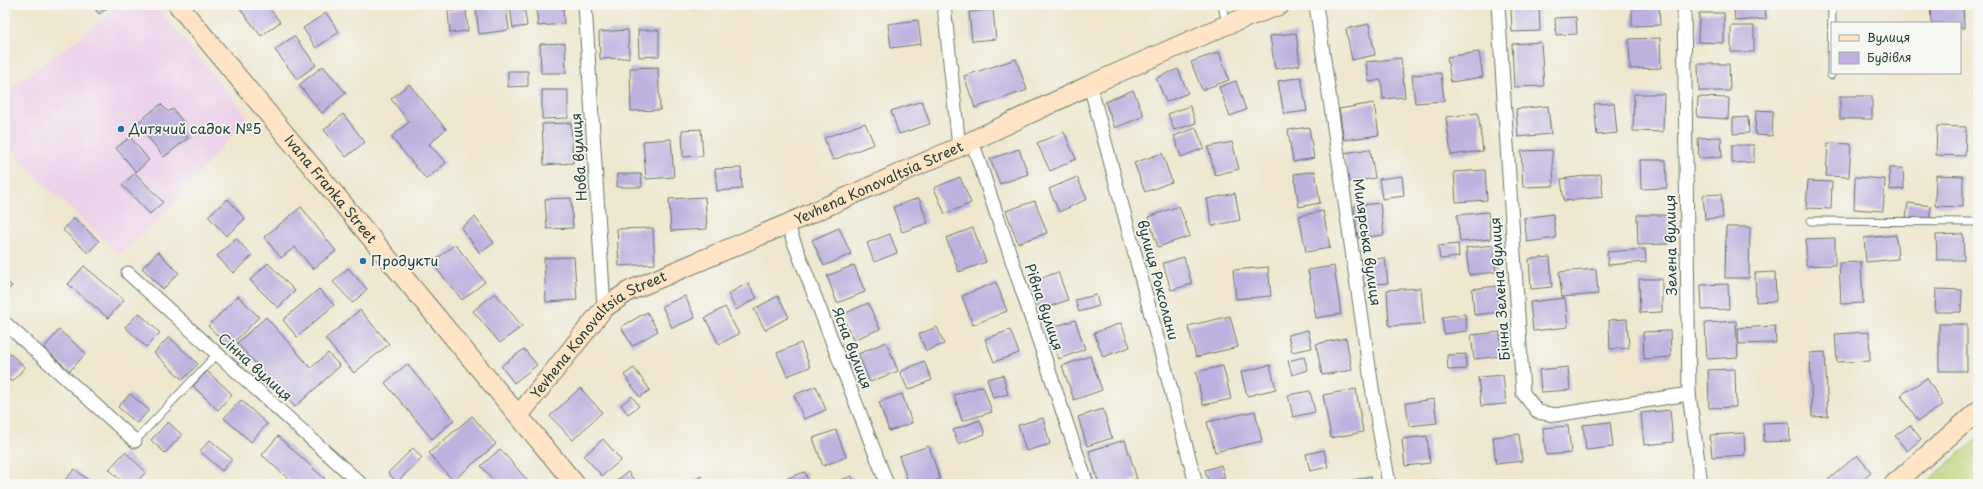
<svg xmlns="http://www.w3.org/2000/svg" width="1983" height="489" font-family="'Playpen Sans',sans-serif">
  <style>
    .built { fill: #ecd1ea }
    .green { fill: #b9d176; stroke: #6c8755 }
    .building { fill: #beb0df }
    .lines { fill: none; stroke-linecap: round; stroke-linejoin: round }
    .lane-casing { stroke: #67786a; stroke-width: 9 }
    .street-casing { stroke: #67786a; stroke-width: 15 }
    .secondary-casing { stroke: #67786a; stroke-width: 21 }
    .lane { stroke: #fff; stroke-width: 7 }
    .street { stroke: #fff; stroke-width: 13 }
    .secondary { stroke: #ffe4c6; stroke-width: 19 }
    .poi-dot { fill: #1f6fb2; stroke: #f6f6f2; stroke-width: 1.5 }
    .labels { text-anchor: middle; stroke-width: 3.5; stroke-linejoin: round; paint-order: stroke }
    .poi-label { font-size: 14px; fill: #1f3d34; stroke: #f6f6f2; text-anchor: start }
    .street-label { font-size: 14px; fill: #1f3d34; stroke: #f6f6f2 }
  </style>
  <rect width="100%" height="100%" fill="#f6f6f2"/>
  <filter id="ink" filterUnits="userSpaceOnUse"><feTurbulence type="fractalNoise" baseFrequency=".025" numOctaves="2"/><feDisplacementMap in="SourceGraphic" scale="8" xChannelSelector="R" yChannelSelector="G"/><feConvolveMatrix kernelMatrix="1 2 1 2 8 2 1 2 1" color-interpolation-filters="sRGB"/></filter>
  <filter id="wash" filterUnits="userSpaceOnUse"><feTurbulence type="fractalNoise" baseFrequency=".012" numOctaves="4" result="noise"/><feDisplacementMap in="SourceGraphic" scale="16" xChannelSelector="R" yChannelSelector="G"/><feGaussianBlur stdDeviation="0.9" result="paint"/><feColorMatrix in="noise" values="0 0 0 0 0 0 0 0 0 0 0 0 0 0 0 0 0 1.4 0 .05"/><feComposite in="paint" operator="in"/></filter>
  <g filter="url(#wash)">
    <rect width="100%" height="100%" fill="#eee7ce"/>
    <polygon class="built" points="119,5 155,5 248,117 156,223 119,254 30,171 5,141 5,91 77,40"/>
    <polygon class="green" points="1978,438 1978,484 1924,484"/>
    <g id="blocks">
      <g class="building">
        <polygon points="92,5 111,5 99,14"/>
        <polygon points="237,5 267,5 280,22 261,36"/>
        <polygon points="524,5 527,26 513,28 510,7"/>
        <polygon points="536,5 563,5 564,24 538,26"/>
        <polygon points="692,5 713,5 713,8 692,9"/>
        <polygon points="1511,5 1539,5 1540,31 1512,32"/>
        <polygon points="1632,5 1659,5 1660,25 1632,26"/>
        <polygon points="1734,5 1765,5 1766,19 1735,21"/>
        <polygon points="1930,5 1963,5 1964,28 1960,28 1960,23 1931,23"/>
        <polygon points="506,6 509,30 479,34 476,10"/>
        <polygon points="466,9 468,31 450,33 448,11"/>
        <polygon points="993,10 996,39 972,41 969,12"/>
        <polygon points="326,13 339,32 316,48 303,28"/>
        <polygon points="1699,13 1724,13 1724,43 1698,42"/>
        <polygon points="1576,17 1577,34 1556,35 1555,18"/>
        <polygon points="918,20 921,44 891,48 888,24"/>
        <polygon points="1369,24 1375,55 1352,60 1346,29"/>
        <rect x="1731" y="26" width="23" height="26"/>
        <polygon points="628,30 629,58 600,59 599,32"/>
        <polygon points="638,30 659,30 659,56 639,57"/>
        <polygon points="1296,33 1300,65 1275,69 1270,36"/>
        <polygon points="294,36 316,65 297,79 275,50"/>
        <polygon points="1660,38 1661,68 1630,69 1629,39"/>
        <polygon points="1541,42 1544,86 1514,87 1512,44"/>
        <polygon points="565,43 566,73 541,73 540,44"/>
        <polygon points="1219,52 1229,80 1202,90 1191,62"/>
        <polygon points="1479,52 1483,77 1451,82 1447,57"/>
        <polygon points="1401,58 1405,97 1383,99 1381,80 1369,82 1366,62"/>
        <polygon points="1016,59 1027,90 975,108 964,76"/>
        <polygon points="1698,64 1729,64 1730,91 1699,91"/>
        <polygon points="323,66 346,93 322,113 299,85"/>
        <polygon points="658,67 660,110 631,111 630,68"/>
        <polygon points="1178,69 1188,93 1166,102 1156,78"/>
        <polygon points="508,71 528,71 528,86 508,87"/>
        <polygon points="1441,73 1444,101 1415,103 1412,75"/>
        <polygon points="1301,77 1307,111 1284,114 1278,81"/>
        <polygon points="1236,81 1246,110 1230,116 1219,87"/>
        <polygon points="409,84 446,129 429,144 446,163 426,179 391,137 409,122 391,99"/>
        <polygon points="542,90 568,90 568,118 542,119"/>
        <polygon points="1133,90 1144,116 1115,128 1105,102"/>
        <polygon points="1634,94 1664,94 1663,132 1633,131"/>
        <rect x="1840" y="96" width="32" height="23"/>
        <polygon points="1698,97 1729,98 1728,119 1697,117"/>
        <polygon points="922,101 930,124 899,134 891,111"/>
        <polygon points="1374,103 1379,135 1344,140 1339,109"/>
        <polygon points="1614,103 1617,133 1597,135 1594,104"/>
        <polygon points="161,104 168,112 173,109 183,122 179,126 188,138 164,157 137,123"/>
        <polygon points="1190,106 1196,123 1174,130 1168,114"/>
        <polygon points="1548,106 1551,134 1518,137 1516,109"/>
        <polygon points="1756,110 1773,111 1772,136 1755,135"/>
        <polygon points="1478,113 1483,151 1451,155 1446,117"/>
        <polygon points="343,114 365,142 346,157 324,130"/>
        <polygon points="1748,117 1749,133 1733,134 1733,118"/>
        <polygon points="571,123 573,163 544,165 542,124"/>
        <polygon points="865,123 874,144 833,160 824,138"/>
        <polygon points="1937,126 1966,127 1965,156 1936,155"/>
        <polygon points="1309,127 1314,158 1293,162 1288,130"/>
        <polygon points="1196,128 1204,148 1181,157 1174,136"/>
        <polygon points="701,129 703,156 683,157 682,130"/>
        <polygon points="1064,132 1076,159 1050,171 1037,143"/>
        <polygon points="130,137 149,160 136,172 116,148"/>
        <polygon points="1721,137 1722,157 1699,158 1698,138"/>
        <polygon points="671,139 674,177 646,179 643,141"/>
        <polygon points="1232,142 1239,169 1215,175 1208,147"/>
        <polygon points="1828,143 1851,144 1849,177 1826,176"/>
        <polygon points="1732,145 1754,145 1754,162 1732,163"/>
        <polygon points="1019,149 1028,174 1000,184 990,159"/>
        <polygon points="1370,149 1375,178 1349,182 1344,153"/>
        <polygon points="1552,150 1554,186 1523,187 1521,151"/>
        <polygon points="1162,153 1172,182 1145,192 1134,163"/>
        <polygon points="1640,160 1666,160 1667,188 1641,189"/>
        <polygon points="741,168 742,189 717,191 715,169"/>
        <polygon points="1889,168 1903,168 1904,189 1890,190"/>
        <polygon points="1485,170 1487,200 1456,202 1454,172"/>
        <polygon points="1315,171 1320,203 1299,207 1294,174"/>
        <polygon points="135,173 163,202 150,214 122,185"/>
        <polygon points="617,174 641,174 642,187 617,187"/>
        <polygon points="1601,174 1603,197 1564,201 1561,179"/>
        <polygon points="1936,175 1963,176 1963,207 1935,206"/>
        <polygon points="1402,176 1404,196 1382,199 1379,179"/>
        <polygon points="960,177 971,203 945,214 934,188"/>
        <polygon points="1077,177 1087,199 1059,212 1049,189"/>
        <polygon points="1855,177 1885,179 1883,211 1854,209"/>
        <polygon points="1808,181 1832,182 1831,209 1806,208"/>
        <polygon points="1235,193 1240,220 1212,226 1207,199"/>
        <polygon points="1721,194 1723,218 1705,219 1703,195"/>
        <polygon points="705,197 707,229 671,231 669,199"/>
        <polygon points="571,198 573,228 547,229 545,199"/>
        <polygon points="919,198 928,223 902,232 893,207"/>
        <polygon points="228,199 245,219 226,236 208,216"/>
        <polygon points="1035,201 1047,233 1018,243 1006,211"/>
        <polygon points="1380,203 1384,235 1358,238 1354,206"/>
        <polygon points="1908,203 1931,206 1929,220 1906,217"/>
        <polygon points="1179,206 1190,236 1158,247 1148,217"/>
        <polygon points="301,207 336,251 313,269 295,247 281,258 264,237"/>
        <polygon points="1323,211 1330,248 1306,252 1299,216"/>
        <polygon points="1488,212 1491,239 1460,242 1457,215"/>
        <polygon points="1553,214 1556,238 1527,242 1524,218"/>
        <polygon points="1637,215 1668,215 1668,244 1638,245"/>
        <polygon points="475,217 494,243 480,253 461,228"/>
        <polygon points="74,218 99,241 88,253 63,230"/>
        <polygon points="1726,227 1750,227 1749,278 1725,278"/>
        <polygon points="653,228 655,264 619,266 617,229"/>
        <polygon points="839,228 851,254 824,266 812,240"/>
        <polygon points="973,228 986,262 959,272 946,238"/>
        <polygon points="890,234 897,253 874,262 867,243"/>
        <polygon points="1963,234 1964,260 1937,260 1936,235"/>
        <polygon points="1896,235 1898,259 1866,262 1864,238"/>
        <polygon points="236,238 252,256 233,273 217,256"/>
        <polygon points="1835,238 1835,265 1806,266 1806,239"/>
        <polygon points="455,244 485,282 462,300 432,263"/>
        <polygon points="1458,244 1459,257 1440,259 1438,246"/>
        <polygon points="1493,245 1496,272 1469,275 1466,248"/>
        <polygon points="1645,249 1646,262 1608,265 1607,252"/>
        <polygon points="158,252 179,273 163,289 142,268"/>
        <polygon points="574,257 577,300 546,302 544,258"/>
        <polygon points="1184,257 1192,284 1171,290 1163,263"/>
        <polygon points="1550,257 1552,287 1531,289 1529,259"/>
        <polygon points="1385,258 1388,283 1364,285 1361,260"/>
        <polygon points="1861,262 1863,303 1841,304 1839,263"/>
        <polygon points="268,263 295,291 278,308 250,280"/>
        <polygon points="854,265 865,292 837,303 827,276"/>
        <polygon points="84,266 124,300 108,318 68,284"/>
        <polygon points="1334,266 1341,314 1316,318 1308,270"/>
        <polygon points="1268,267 1271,296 1236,299 1233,270"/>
        <polygon points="348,268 367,289 353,303 333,282"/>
        <polygon points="1596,269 1598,294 1562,297 1559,272"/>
        <polygon points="1058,272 1068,300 1040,310 1031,282"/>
        <polygon points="1775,272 1776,301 1756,302 1755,273"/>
        <polygon points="1639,279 1662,279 1662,312 1640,313"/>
        <polygon points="5,280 12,286 5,294"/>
        <polygon points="996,282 1007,311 973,325 962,296"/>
        <polygon points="748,283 757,298 736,310 728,294"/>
        <polygon points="1728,284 1729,309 1702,310 1701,285"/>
        <polygon points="1497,286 1499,312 1474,315 1472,289"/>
        <polygon points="1421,288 1424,324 1389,326 1387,290"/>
        <polygon points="319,289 334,305 297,337 283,320"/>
        <polygon points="1936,289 1962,290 1961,312 1935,312"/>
        <polygon points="495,293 522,326 500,343 473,311"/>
        <polygon points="1096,295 1099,306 1079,312 1075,300"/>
        <polygon points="238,296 259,317 229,347 208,326"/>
        <polygon points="685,296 695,318 672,328 662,306"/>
        <polygon points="778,296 789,317 765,330 754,309"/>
        <polygon points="1565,298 1568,327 1533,331 1530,302"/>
        <polygon points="868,303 880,329 853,340 842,315"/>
        <polygon points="725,307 739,334 719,344 705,318"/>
        <polygon points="360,310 389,344 354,373 325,339"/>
        <polygon points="647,312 658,331 632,346 621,327"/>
        <polygon points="139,313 160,333 146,347 125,327"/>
        <polygon points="1465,314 1467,331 1444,334 1442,317"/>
        <polygon points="1230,316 1238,347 1196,357 1188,326"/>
        <polygon points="266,317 311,368 328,353 340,366 295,407 237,343"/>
        <polygon points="1627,319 1629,348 1610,349 1609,320"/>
        <polygon points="1075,320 1085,349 1059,359 1048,329"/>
        <polygon points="1736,321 1738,357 1707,359 1705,323"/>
        <polygon points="1121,323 1130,347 1103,357 1094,333"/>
        <rect x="1939" y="324" width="28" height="47"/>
        <polygon points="1775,326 1776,343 1739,344 1738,328"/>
        <polygon points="937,327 944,344 926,351 919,334"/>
        <polygon points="59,330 86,353 70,371 44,348"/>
        <polygon points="1010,330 1019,353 994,362 985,339"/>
        <polygon points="1308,330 1312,348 1292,352 1288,335"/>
        <polygon points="1670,331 1671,357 1644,359 1643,332"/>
        <polygon points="1500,332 1502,356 1474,359 1471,335"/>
        <polygon points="1869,332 1870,361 1837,362 1835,334"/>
        <polygon points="169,337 198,364 183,380 154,353"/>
        <polygon points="1346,338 1352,370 1322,375 1316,344"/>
        <polygon points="886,342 898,371 870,382 858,354"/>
        <polygon points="801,343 810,367 787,376 777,353"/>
        <polygon points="524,349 537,365 514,383 501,366"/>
        <polygon points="7,351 25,367 12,382 5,376 5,353"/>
        <polygon points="1825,352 1828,416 1812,417 1810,353"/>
        <polygon points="1466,354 1466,369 1448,370 1447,355"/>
        <polygon points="1090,356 1102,390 1074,400 1062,366"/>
        <polygon points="1304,357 1308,370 1292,375 1288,361"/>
        <polygon points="924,361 932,380 908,390 900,372"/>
        <polygon points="407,364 454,420 432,439 385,383"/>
        <polygon points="1270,365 1276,389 1247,396 1241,372"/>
        <polygon points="1223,366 1231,399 1203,405 1196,372"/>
        <polygon points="1568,367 1570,390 1541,392 1539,370"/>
        <polygon points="634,368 650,390 640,397 624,375"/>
        <polygon points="1735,369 1736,407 1709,408 1708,370"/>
        <polygon points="207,371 232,394 218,410 193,386"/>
        <polygon points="1003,375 1008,394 993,398 987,379"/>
        <polygon points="1503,375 1506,404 1481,406 1478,377"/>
        <polygon points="1927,378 1943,405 1918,421 1901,395"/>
        <polygon points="816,386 826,410 804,419 794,395"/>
        <polygon points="983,386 992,412 962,421 954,395"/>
        <polygon points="580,388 602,412 573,440 550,416"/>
        <polygon points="1356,389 1363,432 1331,438 1323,395"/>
        <polygon points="1310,391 1315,412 1293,417 1288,395"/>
        <polygon points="130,394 149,410 137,423 118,407"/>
        <polygon points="902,394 912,423 889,431 879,402"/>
        <polygon points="632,396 639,406 628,414 621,405"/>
        <polygon points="1434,399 1437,423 1409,426 1406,403"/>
        <polygon points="241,400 267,424 251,442 224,418"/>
        <polygon points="1103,409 1112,438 1087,446 1078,417"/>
        <polygon points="1670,410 1673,442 1644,445 1641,413"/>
        <polygon points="1255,411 1262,441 1215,452 1207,422"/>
        <polygon points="472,416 496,444 453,481 429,453"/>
        <polygon points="1043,418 1050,444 1026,451 1018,425"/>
        <polygon points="980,420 985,434 958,444 953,430"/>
        <polygon points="168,422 182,435 165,453 151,440"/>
        <polygon points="1610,422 1613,447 1586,450 1583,425"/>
        <polygon points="1789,422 1790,441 1764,442 1763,423"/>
        <polygon points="1910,425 1921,439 1907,451 1895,436"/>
        <polygon points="1568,426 1571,453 1546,455 1543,428"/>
        <polygon points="836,430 846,457 823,466 813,438"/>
        <polygon points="1744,433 1745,455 1712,457 1710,435"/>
        <polygon points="1519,434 1522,461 1496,464 1493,437"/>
        <polygon points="278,436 325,479 321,484 294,484 262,455"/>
        <polygon points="1427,436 1430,463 1405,466 1402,439"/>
        <polygon points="603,439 621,460 602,476 584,456"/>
        <polygon points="210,440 232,459 222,471 200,451"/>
        <polygon points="1125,440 1137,479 1121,484 1099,484 1089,451"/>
        <polygon points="929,446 940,479 927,484 909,484 899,456"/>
        <polygon points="413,448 422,458 397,482 388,473"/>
        <polygon points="500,449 528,481 525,484 497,484 481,466"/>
        <polygon points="1324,450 1328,467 1310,471 1306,454"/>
        <polygon points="125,452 146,472 135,484 124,484 109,469"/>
        <polygon points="1857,455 1871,472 1857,484 1831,484 1828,480"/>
        <polygon points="1221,465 1225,478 1209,483 1205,470"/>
        <polygon points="75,469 92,484 61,484"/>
        <polygon points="628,472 637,484 612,484"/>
        <polygon points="805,472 809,484 787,484 785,479"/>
        <polygon points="701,476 705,484 689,484"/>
        <polygon points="852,476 855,484 829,484"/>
        <polygon points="1371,476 1373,484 1349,484 1349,481"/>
        <polygon points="1434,480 1435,484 1413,484 1413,483"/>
      </g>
    </g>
  </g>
  <g filter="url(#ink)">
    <use href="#blocks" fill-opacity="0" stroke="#67786a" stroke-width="1"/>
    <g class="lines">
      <defs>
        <g id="lane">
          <polyline points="1222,5 1226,24"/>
          <polyline points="1831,75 1832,5"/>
          <polyline points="1811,221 1978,222"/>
          <polyline points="135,441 217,354"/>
        </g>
        <g id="street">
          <polyline points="585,5 604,308"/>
          <polyline points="944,5 959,147"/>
          <polyline points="1316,5 1373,394 1389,484"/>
          <polyline points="1498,5 1523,393 1538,412 1555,415 1689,394"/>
          <polyline points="1684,5 1689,394 1701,484"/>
          <polyline points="1090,85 1196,484"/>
          <polyline points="972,141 1087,484"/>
          <polyline points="787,224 887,484"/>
          <polyline points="128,273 361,484"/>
          <polyline points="5,323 135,441"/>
        </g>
        <g id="secondary">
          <path id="s1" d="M178 5 575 484"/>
          <path id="s2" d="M519 415 604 308 629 291 787 224 959 147 1090 85 1226 25 1280 5"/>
          <polyline points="1894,484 1978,411"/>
        </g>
      </defs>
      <use href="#lane" class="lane-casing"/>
      <use href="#street" class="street-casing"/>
      <use href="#secondary" class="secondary-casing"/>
      <use href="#lane" class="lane"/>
      <use href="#street" class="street"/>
      <use href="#secondary" class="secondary"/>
    </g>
  </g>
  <g class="poi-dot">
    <circle cx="121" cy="129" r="4"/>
    <circle cx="363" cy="261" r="4"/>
  </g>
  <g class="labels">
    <g class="poi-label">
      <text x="129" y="134">Дитячий садок №5</text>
      <text x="371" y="266">Продукти</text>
    </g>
    <g class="street-label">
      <text transform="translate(579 157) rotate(-94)" y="5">Нова вулиця</text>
      <text dy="5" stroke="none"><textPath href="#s2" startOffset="439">Yevhena Konovaltsia Street</textPath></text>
      <text dy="5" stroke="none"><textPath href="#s1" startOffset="239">Ivana Franka Street</textPath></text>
      <text transform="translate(1367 242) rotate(82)" y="5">Милярська вулиця</text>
      <text transform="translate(1671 245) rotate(-91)" y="5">Зелена вулиця</text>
      <text transform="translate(1158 280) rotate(75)" y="5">вулиця Роксолани</text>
      <text transform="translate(1500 289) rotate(-94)" y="5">Бічна Зелена вулиця</text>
      <text transform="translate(1044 307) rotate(71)" y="5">Рівна вулиця</text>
      <text dy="5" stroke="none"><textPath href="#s2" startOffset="115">Yevhena Konovaltsia Street</textPath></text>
      <text transform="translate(852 348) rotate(69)" y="5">Ясна вулиця</text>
      <text transform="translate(255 367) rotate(42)" y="5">Сінна вулиця</text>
    </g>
  </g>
  <rect width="1983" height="489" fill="none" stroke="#f6f6f2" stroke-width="20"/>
  <rect x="1831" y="22" width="130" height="52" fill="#f6f6f2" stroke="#a0aca6"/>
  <rect x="1839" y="35" width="20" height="6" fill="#ffe4c6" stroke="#a0aca6"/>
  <text x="1867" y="42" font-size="12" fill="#1f3d34">Вулиця</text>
  <rect x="1839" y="52" width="20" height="12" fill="#beb0df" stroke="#a0aca6"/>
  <text x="1867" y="62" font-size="12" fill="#1f3d34">Будівля</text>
</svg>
